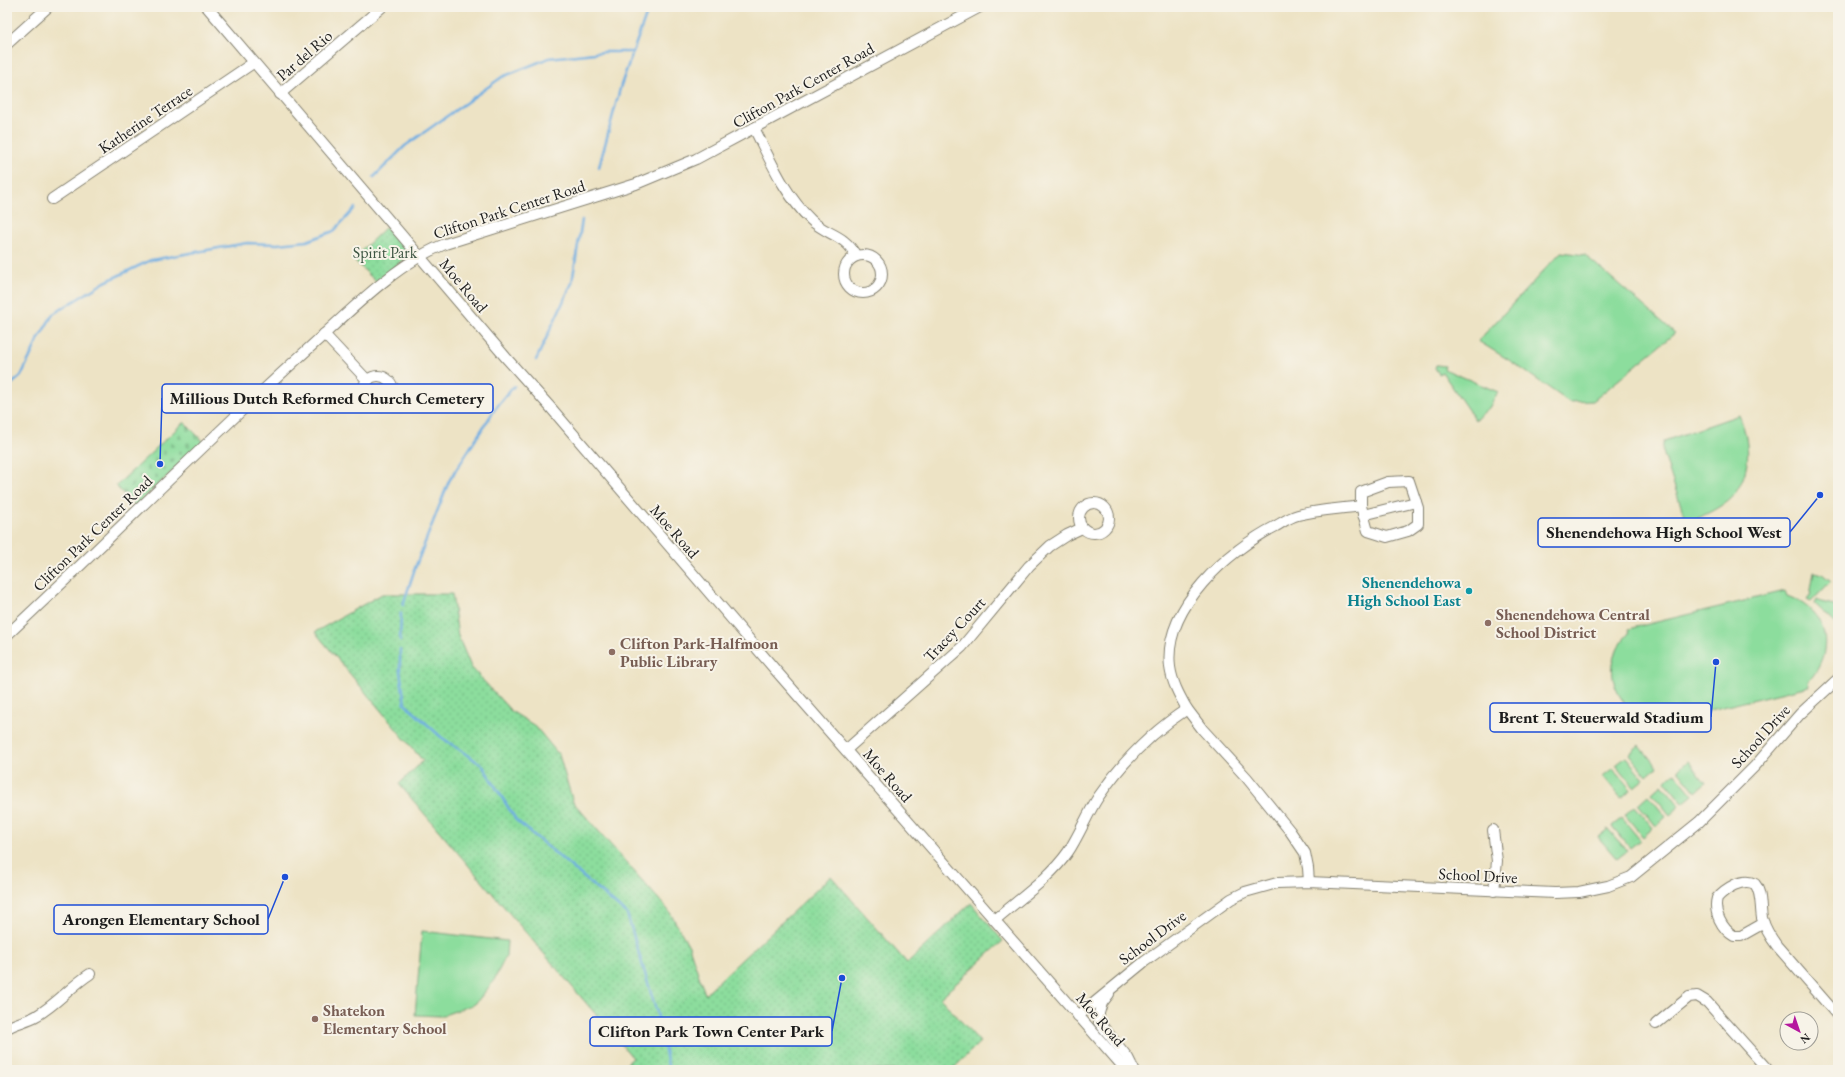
<svg xmlns="http://www.w3.org/2000/svg" width="1845" height="1077" font-family="'EB Garamond',serif">
  <style>
    .grass { fill: url(#grass-dots); stroke: #547c5c }
    .cemetery { fill: url(#cemetery-stones); stroke: #547c5c }
    .pitch { fill: #8cdd9d; stroke: #547c5c }
    .lines { fill: none; stroke-linecap: round; stroke-linejoin: round }
    .stream { stroke: #6faee2; stroke-width: 2.5 }
    .minor-casing { stroke: #848070; stroke-width: 12 }
    .minor { stroke: #fff; stroke-width: 10 }
    .culture-dot { fill: #0f9aa8; stroke: #f7f3e8; stroke-width: 1.5 }
    .education-dot { fill: #8d6e63; stroke: #f7f3e8; stroke-width: 1.5 }
    .labels { text-anchor: middle; stroke-width: 4; stroke-linejoin: round; paint-order: stroke }
    .street-label { font-size: 16px; fill: #1c1c1c; stroke: #f7f3e8 }
    .park-label { font-size: 16px; fill: #3e5643; stroke: #f7f3e8 }
    .culture-label { font-size: 16px; font-weight: bold; fill: #0d838f; stroke: #f7f3e8; text-anchor: end }
    .education-label { font-size: 16px; font-weight: bold; fill: #785e54; stroke: #f7f3e8; text-anchor: start }
    .leader { fill: none; stroke: #1d4ed8; stroke-width: 1.5 }
    .callout-dot { fill: #1d4ed8; stroke: #f7f3e8; stroke-width: 1.5 }
    .callout { fill: #f7f3e8; stroke: #1d4ed8; stroke-width: 1.5 }
    .callout-label { font-size: 17px; text-anchor: middle; font-weight: bold; fill: #1c1c1c }
  </style>
  <defs>
    <pattern id="grass-dots" width="8" height="8" patternUnits="userSpaceOnUse"><rect width="8" height="8" fill="#8cdd9d"/><path d="M2 2h.1M6 6h.1" fill="none" stroke="#78bd87" stroke-width="1.8" stroke-linecap="round"/></pattern>
    <pattern id="cemetery-stones" width="16" height="16" patternUnits="userSpaceOnUse"><rect width="16" height="16" fill="#8cdd9d"/><path d="M2 7V4a2 2 0 0 1 4 0v3zM10 15v-3a2 2 0 0 1 4 0v3z" fill="#78bd87"/></pattern>
  </defs>
  <rect width="100%" height="100%" fill="#f7f3e8"/>
  <filter id="ink" filterUnits="userSpaceOnUse"><feTurbulence type="fractalNoise" baseFrequency=".025" numOctaves="2"/><feDisplacementMap in="SourceGraphic" scale="8" xChannelSelector="R" yChannelSelector="G"/><feConvolveMatrix kernelMatrix="1 2 1 2 8 2 1 2 1" color-interpolation-filters="sRGB"/></filter>
  <filter id="wash" filterUnits="userSpaceOnUse"><feTurbulence type="fractalNoise" baseFrequency=".012" numOctaves="4" result="noise"/><feDisplacementMap in="SourceGraphic" scale="16" xChannelSelector="R" yChannelSelector="G"/><feGaussianBlur stdDeviation="0.9" result="paint"/><feColorMatrix in="noise" values="0 0 0 0 0 0 0 0 0 0 0 0 0 0 0 0 0 1.4 0 .05"/><feComposite in="paint" operator="in"/></filter>
  <g filter="url(#wash)">
    <rect width="100%" height="100%" fill="#ede3c5"/>
    <g class="grass">
      <polygon points="386,227 411,254 376,282 353,259"/>
      <polygon points="382,594 452,594 458,636 471,667 511,711 535,726 559,755 573,802 669,911 689,946 705,994 831,876 907,963 971,903 1003,941 940,998 980,1042 952,1070 619,1070 633,1058 399,784 423,761 315,632"/>
    </g>
    <polygon class="cemetery" points="184,422 204,442 135,506 116,486"/>
    <g class="pitch">
      <polygon points="1561,252 1585,255 1675,333 1593,401 1569,402 1512,362 1478,341"/>
      <polygon points="1436,365 1445,366 1444,369 1498,392 1489,408 1475,420 1442,372 1439,374 1435,368"/>
      <path d="M1739 415C1750 441 1752 467 1736 492 1726 507 1702 515 1687 524L1662 449 1664 441Z"/>
      <polygon points="1814,572 1822,574 1831,581 1811,602 1807,600 1810,596"/>
      <path d="M1785 591 1787 596C1827 610 1837 649 1808 681L1809 686 1649 725C1644 713 1636 716 1629 708 1607 685 1607 656 1629 633L1628 629Z"/>
      <polygon points="1817,600 1821,602 1838,606 1838,622 1836,624 1815,604"/>
      <polygon points="1639,745 1657,767 1647,776 1629,754"/>
      <polygon points="1626,757 1644,779 1634,787 1616,765"/>
      <polygon points="1688,761 1706,783 1696,792 1678,770"/>
      <polygon points="1613,768 1631,790 1621,798 1603,776"/>
      <polygon points="1675,773 1693,795 1683,803 1665,781"/>
      <polygon points="1662,784 1680,806 1670,815 1652,793"/>
      <polygon points="1648,795 1666,817 1656,826 1638,804"/>
      <polygon points="1635,806 1653,828 1643,837 1625,815"/>
      <polygon points="1622,818 1640,840 1630,848 1612,826"/>
      <polygon points="1608,829 1627,851 1617,859 1598,837"/>
      <polygon points="422,931 507,941 506,956 493,982 475,1004 441,1016 415,1015"/>
    </g>
    <g class="lines">
      <g class="stream">
        <polyline points="599,167 621,85 649,7"/>
        <polyline points="374,177 405,146 502,77 549,58 604,52 633,52"/>
        <polyline points="536,360 572,283 582,220"/>
        <polyline points="7,388 21,376 39,338 53,314 105,282 151,260 247,243 278,244 307,241 334,231 355,208"/>
        <polyline points="403,605 415,568 449,481 495,409 514,386"/>
        <polyline points="400,641 401,613"/>
        <polyline points="400,650 400,671 405,704 441,737 482,765 516,820 627,914 657,1013 669,1070"/>
      </g>
    </g>
  </g>
  <g filter="url(#ink)">
    <g class="lines">
      <defs>
        <g id="minor">
          <polyline points="207,7 508,360 551,408 778,673 1126,1070"/>
          <polyline points="7,44 48,7"/>
          <polyline points="280,94 382,7"/>
          <path d="M754 128C771 161 784 194 811 220 826 235 845 234 856 256"/>
          <polyline points="52,199 253,63"/>
          <circle cx="863" cy="274" r="19"/>
          <polyline points="324,334 368,381"/>
          <circle cx="378" cy="391" r="15"/>
          <polygon points="1409,481 1418,508 1418,524 1408,531 1387,537 1368,531 1361,506 1361,492 1388,482"/>
          <circle cx="1094" cy="518" r="15"/>
          <polyline points="1363,515 1416,502"/>
          <path d="M7 635C108 541 205 442 307 350 347 314 395 264 445 244L636 184 696 159 980 7"/>
          <path d="M1187 709C1179 695 1172 682 1170 667 1163 607 1229 550 1276 526 1283 522 1290 517 1298 515 1318 510 1340 509 1361 506"/>
          <polyline points="846,750 962,647 1029,566 1050,546 1067,535 1082,528"/>
          <polyline points="1493,830 1497,861 1494,891"/>
          <path d="M995 920C1019 899 1050 878 1068 852 1080 834 1087 814 1099 796 1123 761 1152 732 1187 709L1203 730 1247 778 1290 831 1305 853 1308 868 1309 882"/>
          <path d="M1764 923 1741 936H1734C1722 929 1713 912 1717 898 1725 889 1742 877 1755 884 1762 893 1760 907 1762 918 1765 928 1771 938 1777 946L1838 1016"/>
          <polyline points="1109,994 1102,1003 1099,1013 1099,1022 1128,1058 1134,1070"/>
          <polyline points="1078,1016 1144,962 1231,899 1245,892 1277,883 1309,882 1555,893 1579,892 1608,886 1631,877 1699,822 1755,766 1800,714 1838,679"/>
          <polyline points="1656,1024 1689,997 1697,996 1707,1002 1768,1070"/>
          <path d="M7 1028C16 1023 27 1021 36 1016 56 1005 71 986 90 974"/>
        </g>
      </defs>
      <use href="#minor" class="minor-casing"/>
      <use href="#minor" class="minor"/>
    </g>
  </g>
  <circle class="culture-dot" cx="1469" cy="591" r="4"/>
  <g class="education-dot">
    <circle cx="1488" cy="623" r="4"/>
    <circle cx="612" cy="652" r="4"/>
    <circle cx="315" cy="1019" r="4"/>
  </g>
  <g class="labels">
    <g class="street-label">
      <text transform="translate(304 55) rotate(-41)" y="6">Par del Rio</text>
      <text transform="translate(803 85) rotate(-29)" y="6">Clifton Park Center Road</text>
      <text transform="translate(145 119) rotate(-34)" y="6">Katherine Terrace</text>
      <text transform="translate(509 209) rotate(-18)" y="6">Clifton Park Center Road</text>
      <text transform="translate(464 285) rotate(50)" y="6">Moe Road</text>
      <text transform="translate(675 531) rotate(49)" y="6">Moe Road</text>
      <text transform="translate(92 533) rotate(-44)" y="6">Clifton Park Center Road</text>
      <text transform="translate(954 629) rotate(-47)" y="6">Tracey Court</text>
      <text transform="translate(1760 736) rotate(-48)" y="6">School Drive</text>
      <text transform="translate(888 775) rotate(49)" y="6">Moe Road</text>
      <text transform="translate(1478 875) rotate(3)" y="6">School Drive</text>
      <text transform="translate(1152 937) rotate(-37)" y="6">School Drive</text>
      <text transform="translate(1101 1019) rotate(49)" y="6">Moe Road</text>
    </g>
    <g class="park-label">
      <text x="385" y="258">Spirit Park</text>
    </g>
    <g class="culture-label">
      <text x="1461" y="588">Shenendehowa<tspan x="1461" dy="18">High School East</tspan></text>
    </g>
    <g class="education-label">
      <text x="1496" y="620">Shenendehowa Central<tspan x="1496" dy="18">School District</tspan></text>
      <text x="620" y="649">Clifton Park-Halfmoon<tspan x="620" dy="18">Public Library</tspan></text>
      <text x="323" y="1016">Shatekon<tspan x="323" dy="18">Elementary School</tspan></text>
    </g>
  </g>
  <path class="leader" d="M160 464L162 398M1820 495L1790 532M1716 662L1711 717M285 877L268 919M842 978L832 1031"/>
  <g class="callout-dot">
    <circle cx="160" cy="464" r="4"/>
    <circle cx="1820" cy="495" r="4"/>
    <circle cx="1716" cy="662" r="4"/>
    <circle cx="285" cy="877" r="4"/>
    <circle cx="842" cy="978" r="4"/>
  </g>
  <g class="callout">
    <rect x="162" y="384" width="331" height="29" rx="4"/>
    <rect x="1538" y="518" width="252" height="29" rx="4"/>
    <rect x="1490" y="703" width="221" height="29" rx="4"/>
    <rect x="54" y="905" width="214" height="29" rx="4"/>
    <rect x="590" y="1017" width="242" height="29" rx="4"/>
  </g>
  <g class="callout-label">
    <text x="327" y="404">Millious Dutch Reformed Church Cemetery</text>
    <text x="1664" y="538">Shenendehowa High School West</text>
    <text x="1601" y="723">Brent T. Steuerwald Stadium</text>
    <text x="161" y="925">Arongen Elementary School</text>
    <text x="711" y="1037">Clifton Park Town Center Park</text>
  </g>
  <rect width="1845" height="1077" fill="none" stroke="#f7f3e8" stroke-width="24"/>
  <g transform="translate(1799 1031) rotate(140)"><circle r="19" fill="#f7f3e8" stroke="#9f9d96"/>
  <path d="M0-3L7 15L0 10L-7 15Z" fill="#b5179e"/>
  <text y="-6" font-size="11" font-weight="bold" text-anchor="middle" fill="#1c1c1c">N</text>
  </g>
</svg>
